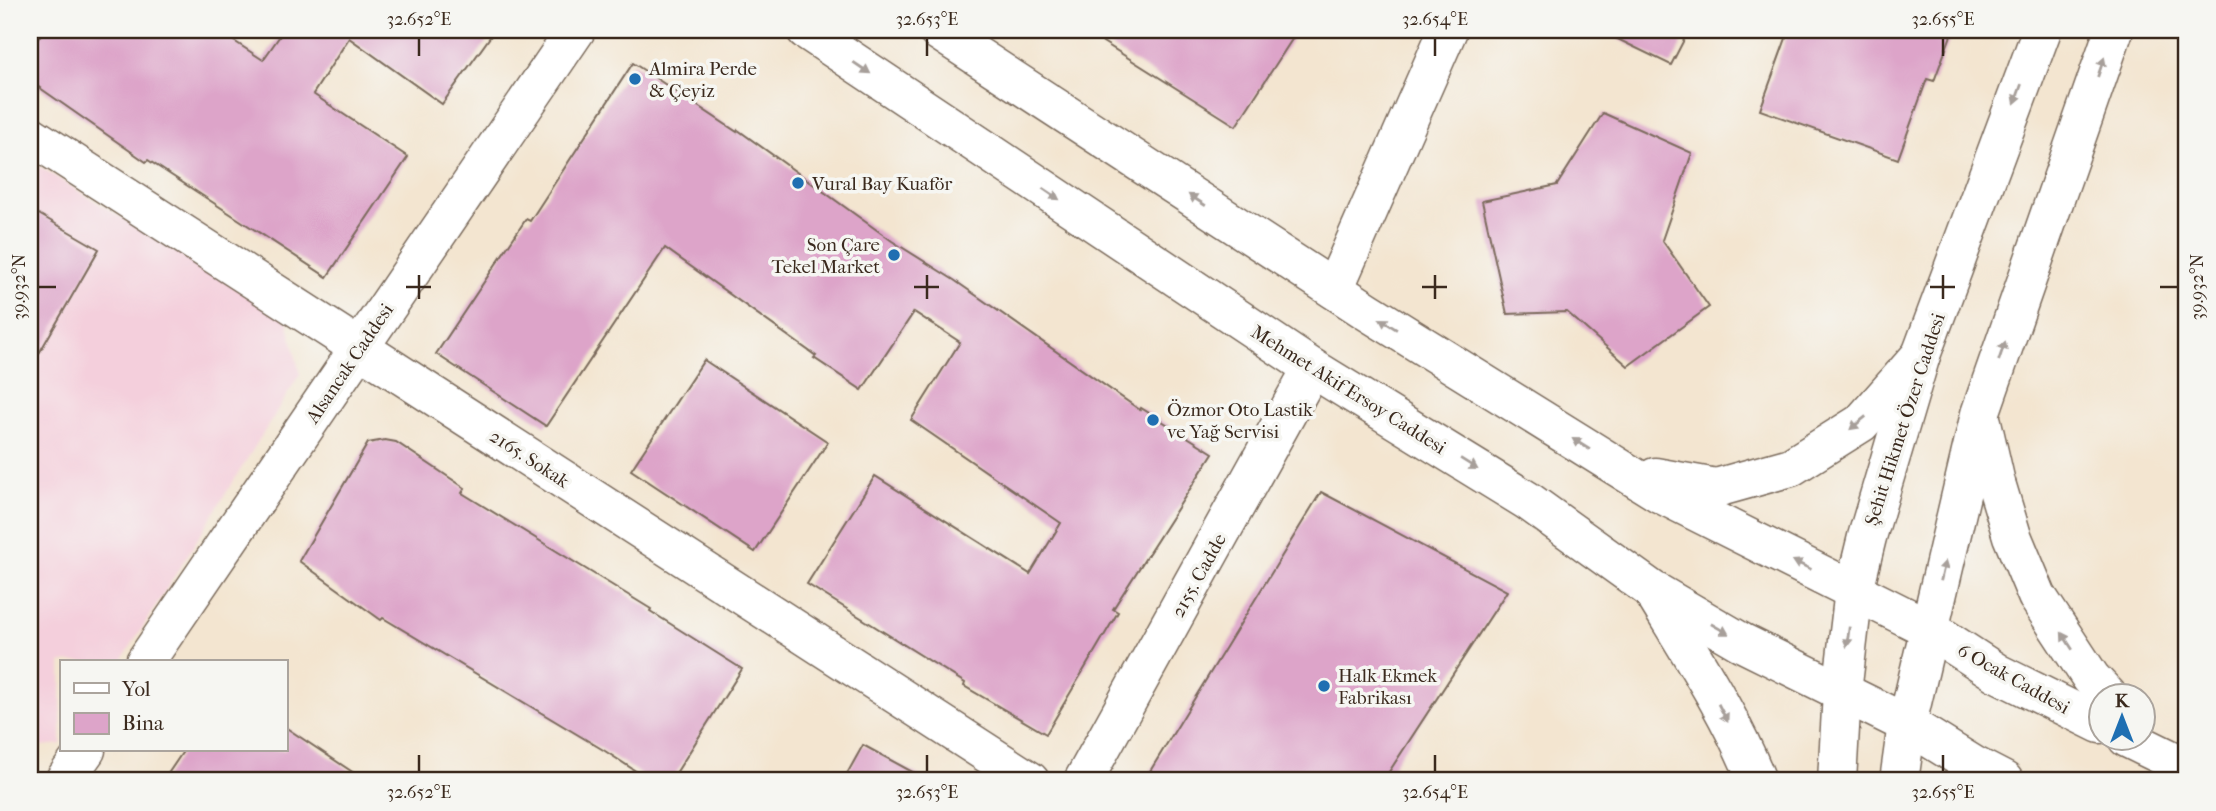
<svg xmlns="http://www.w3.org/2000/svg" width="2216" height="811" font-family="'IM FELL French Canon',serif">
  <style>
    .built { fill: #f4cfdc }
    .building { fill: #dda4c9 }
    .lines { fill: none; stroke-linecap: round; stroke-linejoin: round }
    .minor-casing { stroke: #7b6b5c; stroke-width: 41 }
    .tertiary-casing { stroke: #7b6b5c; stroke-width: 41 }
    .primary-casing { stroke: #7b6b5c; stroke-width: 41 }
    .minor { stroke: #fff; stroke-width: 38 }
    .tertiary { stroke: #fff; stroke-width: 38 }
    .primary { stroke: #fff; stroke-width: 38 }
    .oneway { fill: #a79f9a }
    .ticks { fill: none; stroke: #3b2a1e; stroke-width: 2.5 }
    .poi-dot { fill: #1f6fb2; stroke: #f6f6f2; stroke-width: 2.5 }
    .labels { text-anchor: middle; stroke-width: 7; stroke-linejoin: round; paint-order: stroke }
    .poi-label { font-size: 19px; fill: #3b2a1e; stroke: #f6f6f2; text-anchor: start }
    .street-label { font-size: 19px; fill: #3b2a1e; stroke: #f6f6f2 }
    .neatline { fill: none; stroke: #3b2a1e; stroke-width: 2.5 }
    .ticks-label { font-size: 18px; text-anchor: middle; fill: #3b2a1e }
  </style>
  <rect width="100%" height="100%" fill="#f6f6f2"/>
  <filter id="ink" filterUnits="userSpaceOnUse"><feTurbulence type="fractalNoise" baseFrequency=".0143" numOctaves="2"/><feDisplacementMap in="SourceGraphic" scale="14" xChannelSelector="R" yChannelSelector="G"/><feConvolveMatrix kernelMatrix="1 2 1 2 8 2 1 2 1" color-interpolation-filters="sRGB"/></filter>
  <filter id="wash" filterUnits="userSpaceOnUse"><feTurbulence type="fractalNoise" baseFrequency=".00686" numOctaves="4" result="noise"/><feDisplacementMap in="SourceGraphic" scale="28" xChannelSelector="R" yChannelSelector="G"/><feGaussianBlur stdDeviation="1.57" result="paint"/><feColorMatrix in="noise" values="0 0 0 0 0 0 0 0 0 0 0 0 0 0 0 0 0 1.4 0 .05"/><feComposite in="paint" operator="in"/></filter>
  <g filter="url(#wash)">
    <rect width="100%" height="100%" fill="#f3e5d0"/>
    <polygon class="built" points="30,161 287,320 300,374 121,662 61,662 61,744 30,747"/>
    <g id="blocks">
      <g class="building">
        <polygon points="44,30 217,30 263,60 284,30 495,30 442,104 349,38 313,94 408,157 327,277 148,160 146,162 30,81 30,50"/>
        <polygon points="1084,30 1298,30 1236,126"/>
        <polygon points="1599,30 1689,30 1671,65"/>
        <polygon points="1789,30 1953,30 1934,81 1927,79 1898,159 1760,110"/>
        <polygon points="633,63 737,132 738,130 892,241 954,280 1140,410 1141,408 1213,453 1113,609 1118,612 1046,734 964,686 965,683 807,584 875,476 1030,574 1061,523 911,420 960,342 914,312 862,390 814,358 816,356 665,248 546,426 436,354 526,219 530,221"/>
        <polygon points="1603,113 1692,153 1662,240 1709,307 1628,366 1567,312 1507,314 1482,201 1557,185"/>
        <polygon points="30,209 99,249 30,369"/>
        <polygon points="704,360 828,442 755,552 631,470"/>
        <polygon points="385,440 396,442 465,488 462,493 651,609 650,611 742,669 671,781 651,781 605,751 383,618 381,620 299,561 368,443"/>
        <polygon points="1321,492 1507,591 1383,781 1144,781"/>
        <polygon points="285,727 366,781 163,781 184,750 285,750"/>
        <polygon points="863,745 929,781 843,781"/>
      </g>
    </g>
  </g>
  <g filter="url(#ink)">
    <use href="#blocks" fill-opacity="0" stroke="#7b6b5c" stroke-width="2"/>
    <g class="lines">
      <defs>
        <g id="minor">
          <polyline points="30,135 1030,781"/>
          <polyline points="1334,289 1448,30"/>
          <polyline points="145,662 576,30"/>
          <polyline points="64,781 86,750"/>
          <polyline points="1083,781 1312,368"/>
        </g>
        <g id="tertiary">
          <polyline points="806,30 1312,368 1528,501 1652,590 1741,642 1907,724"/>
          <polyline points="937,30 1367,311 1661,494 1928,628"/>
          <polyline points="1655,477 1716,488 1791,467 1861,423 1921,355"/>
          <path d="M1653 592C1690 653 1731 715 1757 781"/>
        </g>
        <g id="primary">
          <polyline points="1982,422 1996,483 2012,536 2037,596 2091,678 2108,696"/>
          <polyline points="1928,628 1997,673 2100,724"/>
          <polyline points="1907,724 1973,765 2004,781"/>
          <polyline points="2127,738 2186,767"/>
          <polyline points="1837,781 1842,692 1854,590 1867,537 1921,355 2042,30"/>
          <polyline points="1899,781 1907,724 1980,414 2114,30"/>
        </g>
      </defs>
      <use href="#minor" class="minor-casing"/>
      <use href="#tertiary" class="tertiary-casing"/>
      <use href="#primary" class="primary-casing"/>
      <use href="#minor" class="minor"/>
      <use href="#tertiary" class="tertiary"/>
      <use href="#primary" class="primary"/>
    </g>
    <defs><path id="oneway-solid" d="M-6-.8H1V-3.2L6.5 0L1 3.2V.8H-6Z" transform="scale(1.75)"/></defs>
    <g class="oneway">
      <use href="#oneway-solid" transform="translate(2101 67) rotate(-71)"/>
      <use href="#oneway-solid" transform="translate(862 68) rotate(34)"/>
      <use href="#oneway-solid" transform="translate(2018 94) rotate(110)"/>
      <use href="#oneway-solid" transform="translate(1051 194) rotate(34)"/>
      <use href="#oneway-solid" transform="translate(1197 200) rotate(-147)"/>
      <use href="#oneway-solid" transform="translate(1388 324) rotate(-148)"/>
      <use href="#oneway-solid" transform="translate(2002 351) rotate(-71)"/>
      <use href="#oneway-solid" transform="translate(1858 423) rotate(141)"/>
      <use href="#oneway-solid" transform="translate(1581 444) rotate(-148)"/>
      <use href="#oneway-solid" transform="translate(1469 464) rotate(32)"/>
      <use href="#oneway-solid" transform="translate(1802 565) rotate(-154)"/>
      <use href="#oneway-solid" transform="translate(1943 571) rotate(-77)"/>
      <use href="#oneway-solid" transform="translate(1720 629) rotate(30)"/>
      <use href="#oneway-solid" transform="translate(1848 637) rotate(97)"/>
      <use href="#oneway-solid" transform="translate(2067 641) rotate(-123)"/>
      <use href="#oneway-solid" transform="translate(1723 713) rotate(62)"/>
    </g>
  </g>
  <path class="ticks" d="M419 38V56M927 38V56M1435 38V56M1943 38V56M419 275V299M927 275V299M1435 275V299M1943 275V299M38 287H56M406 287H431M914 287H939M1422 287H1447M1930 287H1955M2160 287H2178M419 755V772M927 755V772M1435 755V772M1943 755V772"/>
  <g class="poi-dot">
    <circle cx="635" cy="79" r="7"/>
    <circle cx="798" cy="183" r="7"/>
    <circle cx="894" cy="255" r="7"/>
    <circle cx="1153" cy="420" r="7"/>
    <circle cx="1324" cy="686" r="7"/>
  </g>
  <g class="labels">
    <g class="poi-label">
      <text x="649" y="75">Almira Perde<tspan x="649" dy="22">&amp; Çeyiz</tspan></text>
      <text x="812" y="190">Vural Bay Kuaför</text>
      <text x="880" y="251" text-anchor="end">Son Çare<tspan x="880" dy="22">Tekel Market</tspan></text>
      <text x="1167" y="416">Özmor Oto Lastik<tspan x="1167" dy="22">ve Yağ Servisi</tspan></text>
      <text x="1338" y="682">Halk Ekmek<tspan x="1338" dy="22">Fabrikası</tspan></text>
    </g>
    <g class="street-label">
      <text transform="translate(349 363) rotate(-56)" y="7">Alsancak Caddesi</text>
      <text transform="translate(1349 389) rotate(32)" y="7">Mehmet Akif Ersoy Caddesi</text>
      <text transform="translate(1904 419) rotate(-72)" y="7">Şehit Hikmet Özer Caddesi</text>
      <text transform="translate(530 458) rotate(33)" y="7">2165. Sokak</text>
      <text transform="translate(1198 575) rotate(-61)" y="7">2155. Cadde</text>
      <text transform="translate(2014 678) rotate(29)" y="7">6 Ocak Caddesi</text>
    </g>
  </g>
  <rect width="2216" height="811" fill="none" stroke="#f6f6f2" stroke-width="77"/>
  <rect x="60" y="660" width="228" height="91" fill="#f6f6f2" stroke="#aba49d" stroke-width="2"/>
  <rect x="74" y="683" width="35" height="10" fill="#ffffff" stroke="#aba49d" stroke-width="2"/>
  <text x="122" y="696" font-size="21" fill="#3b2a1e">Yol</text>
  <rect x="74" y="713" width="35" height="21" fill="#dda4c9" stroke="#aba49d" stroke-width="2"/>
  <text x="122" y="730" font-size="21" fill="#3b2a1e">Bina</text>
  <g transform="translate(2122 717)"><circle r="33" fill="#f6f6f2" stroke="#aba49d" stroke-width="2"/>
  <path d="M0-5L12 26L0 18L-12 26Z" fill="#1f6fb2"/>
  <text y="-10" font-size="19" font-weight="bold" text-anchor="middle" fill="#3b2a1e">K</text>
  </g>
  <rect x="38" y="38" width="2140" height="734" class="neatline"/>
  <g class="ticks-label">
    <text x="419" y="25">32.652°E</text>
    <text x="927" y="25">32.653°E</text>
    <text x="1435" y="25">32.654°E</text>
    <text x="1943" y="25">32.655°E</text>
    <text transform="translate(19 287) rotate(-90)" y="6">39.932°N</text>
    <text transform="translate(2197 287) rotate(-90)" y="6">39.932°N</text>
    <text x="419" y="798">32.652°E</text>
    <text x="927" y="798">32.653°E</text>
    <text x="1435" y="798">32.654°E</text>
    <text x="1943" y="798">32.655°E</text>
  </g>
</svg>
